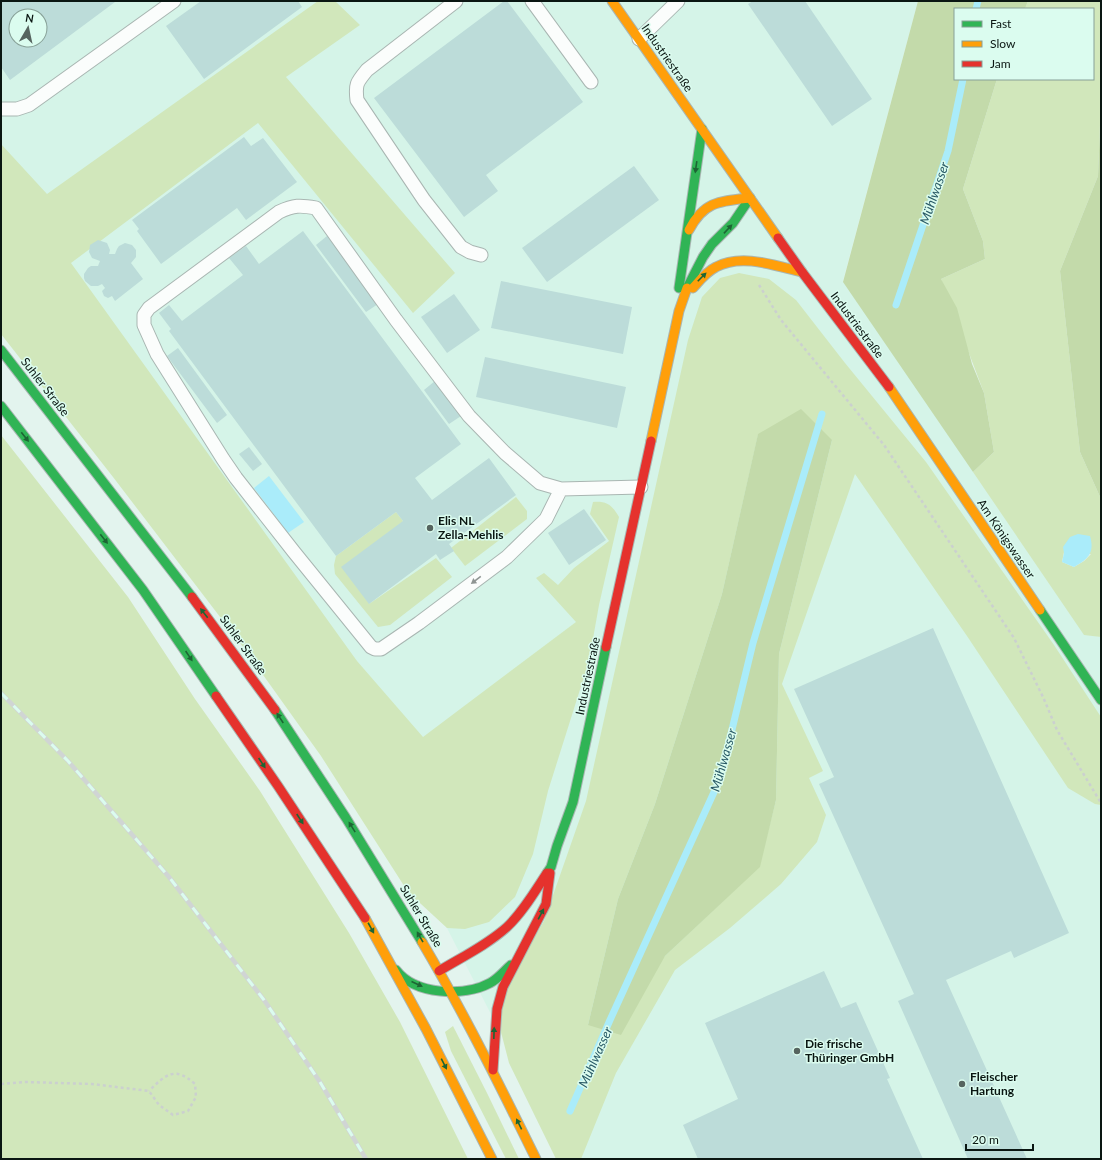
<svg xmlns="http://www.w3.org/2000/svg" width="1102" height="1160" font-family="Lato,sans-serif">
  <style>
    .built { fill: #d5f4e8; fill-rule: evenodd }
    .green { fill: #d1e7bb; fill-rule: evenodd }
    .forest { fill: #c3daaa }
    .water { fill: #aaecfa }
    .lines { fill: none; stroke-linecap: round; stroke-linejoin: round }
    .stream { stroke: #aaecfa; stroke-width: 7 }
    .building { fill: #bcdcd9; fill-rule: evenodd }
    .lane-casing { stroke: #a9b6b2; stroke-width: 15 }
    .fast-casing { stroke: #a9b6b2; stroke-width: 11 }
    .slow-casing { stroke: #a9b6b2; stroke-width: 11 }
    .jam-casing { stroke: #a9b6b2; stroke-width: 11 }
    .path { stroke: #cbd0cf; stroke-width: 2.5; stroke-dasharray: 3 3; stroke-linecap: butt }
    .lane { stroke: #fbfdfc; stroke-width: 13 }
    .fast { stroke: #30b455; stroke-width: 9 }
    .slow { stroke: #ff9f0a; stroke-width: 9 }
    .jam { stroke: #e5322d; stroke-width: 9 }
    .rail-casing { stroke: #d0d5d4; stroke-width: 4.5 }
    .rail { stroke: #dbfcef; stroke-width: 3; stroke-dasharray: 9; stroke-linecap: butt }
    .oneway { fill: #1d6534 }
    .oneway2 { fill: #8f9593 }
    .poi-dot { fill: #56645f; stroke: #dbfcef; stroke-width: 1.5 }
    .labels { text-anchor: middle; stroke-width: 3; stroke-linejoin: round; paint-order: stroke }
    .street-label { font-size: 12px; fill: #0a1612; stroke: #dbfcef }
    .poi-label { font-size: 12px; font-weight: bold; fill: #0a1612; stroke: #dbfcef; text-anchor: start }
    .water-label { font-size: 13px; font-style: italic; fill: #295a66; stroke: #dbfcef }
  </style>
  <rect width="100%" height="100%" fill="#e3f4ee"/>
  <path class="built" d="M1 1H918L843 281 1084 634 1101 637V1159H565L262 566 1 216ZM16 16H40V40H16Z"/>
  <g class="green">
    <path d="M318 1H335L360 25 286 77 455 273 413 313 258 123 71 263 357 661 423 737 576 622 536 578 544 573 558 585 574 568 609 541 590 514 593 502C607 501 612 505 619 517L599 605 589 661 548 791 533 854 515 897 489 922 465 929 447 928 408 892 321 756 243 647 113 477 1 334V144L47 194Z"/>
    <path d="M1028 1H1101V99L1098 176 1060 271 1080 452 1101 499V637L1084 635 973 472 994 452 984 393 941 279 985 259 983 241 963 189 997 79H1093V9H1025ZM1064 552 1091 554 1084 561 1074 567 1062 562Z"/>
    <path d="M739 273 769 279 796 300 845 363 926 462 1054 645 1101 717V805L1095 804 1068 788 967 636 855 474 782 684 823 771 809 778 826 815 817 842 781 884 730 928 675 970 616 1073 581 1159H556L509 1063 501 1032 503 992 544 921 586 801 688 340 702 297 720 278ZM758 435 832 440 779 654 776 800 759 867 665 956 588 1025 618 899 655 804 722 594Z"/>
    <polygon points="1,435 128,597 195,699 260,791 349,933 400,1022 468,1159 1,1159"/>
    <polygon points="516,497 527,511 527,519 465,566 451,548"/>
    <polygon points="396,512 403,521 369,604 436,558 452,577 390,625 378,627 335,574 334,565 336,556"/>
    <polygon points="453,1026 487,1093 519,1159 506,1159 451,1051 445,1032"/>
  </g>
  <g class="forest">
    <polygon points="918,1 1028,1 1025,9 955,9 955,79 997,79 963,189 983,241 985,259 941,279 957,308 972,364 984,393 994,452 973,472 843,282"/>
    <polygon points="1101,99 1101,499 1080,452 1060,271 1098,176"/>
    <polygon points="801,409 832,440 779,654 776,800 760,867 665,956 621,1035 588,1025 618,899 655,804 722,594 758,434"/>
  </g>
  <g class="water">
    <polygon points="269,476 304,522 288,533 254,488"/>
    <path d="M1078 534 1090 536C1095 553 1088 559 1074 567L1062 562 1064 553 1063 547 1070 537Z"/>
  </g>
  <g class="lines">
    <g class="stream">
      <polyline points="976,9 978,1"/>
      <polyline points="896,305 948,151 963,79"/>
      <polyline points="570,1111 610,1020 720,779 753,643 822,414"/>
    </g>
  </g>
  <g class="building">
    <path d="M1 1H114L115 2 10 80 1 67ZM16 16H40V40H16Z"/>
    <polygon points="201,1 298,1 302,7 204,79 166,26"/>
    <polygon points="504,1 507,1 583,102 486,175 498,191 464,217 374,98"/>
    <polygon points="753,1 805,1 872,99 832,126 748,4"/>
    <polygon points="244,137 251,146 263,138 297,182 246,220 237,208 161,264 137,231 139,229 132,220"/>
    <polygon points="634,166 659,200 547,282 522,248"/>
    <polygon points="303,231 461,444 415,478 432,500 489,458 516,495 449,544 454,551 440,560 436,554 369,604 341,567 403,521 396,512 336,556 169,331 171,329 159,313 169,305 182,321 243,275 229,258 246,246 259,264"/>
    <polygon points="327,236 378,304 366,312 316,245"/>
    <polygon points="98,240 107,243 110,250 109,254 115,254 117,249 119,246 125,243 132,245 136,250 136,257 131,263 143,279 115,301 112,296 108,298 104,296 102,291 105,288 102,284 98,286 91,286 85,281 84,278 84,274 88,268 91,266 98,266 100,261 92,258 89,252 90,245"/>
    <polygon points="501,281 632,307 623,354 491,328"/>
    <polygon points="454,294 480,330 447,353 421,317"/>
    <polygon points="178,348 227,415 217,423 167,356"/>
    <polygon points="485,357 626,387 617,428 476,397"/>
    <polygon points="435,381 461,416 449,424 424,390"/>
    <polygon points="249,447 262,464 253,471 239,454"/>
    <polygon points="584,509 606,540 569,565 548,533"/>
    <polygon points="933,628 1069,933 1014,958 1011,951 946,980 1027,1159 968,1159 898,1001 914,994 819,784 834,777 794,689"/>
    <polygon points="824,971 841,1008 856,1002 890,1078 887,1079 923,1159 698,1159 683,1125 738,1099 705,1023"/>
  </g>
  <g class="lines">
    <defs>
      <g id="lane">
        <path d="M456 1 367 70C357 82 355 84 357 100L424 200 461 247 470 252 481 255"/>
        <polyline points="532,1 591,82"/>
        <polyline points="639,39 678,1"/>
        <polyline points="1,109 17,109 29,105 174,1"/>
        <path d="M561 489 546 519 507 557 419 623 381 649H375L371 647 294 552 236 478 223 459 157 354 144 325V315L149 308 279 212C294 205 300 205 316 208L396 320 469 416 505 453 540 483 561 489 641 487"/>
      </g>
      <g id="fast">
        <polyline points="679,288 702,129"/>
        <polyline points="687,288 703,257 712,244 733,223 750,198"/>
        <polyline points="1,350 192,597"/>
        <polyline points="1,406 143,590 216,696"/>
        <polyline points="1040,610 1101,700"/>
        <polyline points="275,710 346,818 422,942"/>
        <polyline points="547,873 551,867 557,846 573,802 606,647"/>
        <path d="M396 970C415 995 464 997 490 983 498 979 504 971 511 965"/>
      </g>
      <g id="slow">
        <polyline points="612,1 778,238"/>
        <path d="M689 230C704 201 720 201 750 198"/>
        <path d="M693 288C700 280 706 272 716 267 742 253 776 266 802 272"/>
        <polyline points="889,387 1040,610"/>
        <polyline points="651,441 679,311 687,288"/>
        <polyline points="365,918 426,1029 492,1159"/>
        <path d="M422 942C464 1013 500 1086 536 1159"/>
      </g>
      <g id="jam">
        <polyline points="778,238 802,272 889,387"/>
        <polyline points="192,597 275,710"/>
        <polyline points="606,647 651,441"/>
        <polyline points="216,696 278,786 365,918"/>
        <path d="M439 971C462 957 487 945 507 927 523 912 535 891 547 873"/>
        <polyline points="493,1070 497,1009 503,987 546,904 550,873"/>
      </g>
    </defs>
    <use href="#lane" class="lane-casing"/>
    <use href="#fast" class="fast-casing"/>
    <use href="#slow" class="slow-casing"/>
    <use href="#jam" class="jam-casing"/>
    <g class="path">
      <polyline points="759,285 781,320 884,445 1014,638 1043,697 1057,730 1101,803"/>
      <path d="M1 1084 26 1082 92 1084 149 1091 159 1105 173 1115 188 1111 196 1097 195 1084C175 1066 166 1074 149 1091"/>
    </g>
    <use href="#lane" class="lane"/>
    <use href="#fast" class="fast"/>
    <use href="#slow" class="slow"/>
    <use href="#jam" class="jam"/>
    <defs>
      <polyline id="rail" points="1,693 68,761 169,877 264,1000 320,1082 366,1159"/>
    </defs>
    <use href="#rail" class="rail-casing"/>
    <use href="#rail" class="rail"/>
  </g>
  <defs><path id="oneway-solid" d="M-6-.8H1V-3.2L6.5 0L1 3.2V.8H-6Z"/></defs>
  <g class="oneway">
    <use href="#oneway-solid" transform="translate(696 167) rotate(98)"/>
    <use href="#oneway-solid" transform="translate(728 229) rotate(-47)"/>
    <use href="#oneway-solid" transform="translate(702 277) rotate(-45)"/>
    <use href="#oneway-solid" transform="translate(25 437) rotate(52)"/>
    <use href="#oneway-solid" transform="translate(104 539) rotate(52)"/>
    <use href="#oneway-solid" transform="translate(204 613) rotate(-128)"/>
    <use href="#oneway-solid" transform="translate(189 656) rotate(56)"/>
    <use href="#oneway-solid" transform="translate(280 718) rotate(-123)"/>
    <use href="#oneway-solid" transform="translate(262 763) rotate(56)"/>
    <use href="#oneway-solid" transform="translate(300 819) rotate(57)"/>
    <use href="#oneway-solid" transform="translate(352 827) rotate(-122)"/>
    <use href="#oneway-solid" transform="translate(541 914) rotate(-62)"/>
    <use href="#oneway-solid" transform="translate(371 928) rotate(61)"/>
    <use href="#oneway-solid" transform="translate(420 937) rotate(-120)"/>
    <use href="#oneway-solid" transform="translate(417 984) rotate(24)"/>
    <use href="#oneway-solid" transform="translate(494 1033) rotate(-88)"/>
    <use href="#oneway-solid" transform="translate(444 1064) rotate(63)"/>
    <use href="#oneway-solid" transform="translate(519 1124) rotate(-116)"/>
  </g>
  <use class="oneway2" href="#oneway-solid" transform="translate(476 580) rotate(143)"/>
  <g class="poi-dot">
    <circle cx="430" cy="528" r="4"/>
    <circle cx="797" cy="1051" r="4"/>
    <circle cx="962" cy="1084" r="4"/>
  </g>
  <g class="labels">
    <g class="street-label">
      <text transform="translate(667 58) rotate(55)" y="4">Industriestraße</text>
      <text transform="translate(857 325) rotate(53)" y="4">Industriestraße</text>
      <text transform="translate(45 387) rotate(52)" y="4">Suhler Straße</text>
      <text transform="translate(1006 539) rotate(56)" y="4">Am Königswasser</text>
      <text transform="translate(243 645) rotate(54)" y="4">Suhler Straße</text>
      <text transform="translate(588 676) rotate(-78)" y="4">Industriestraße</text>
      <text transform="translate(421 916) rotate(59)" y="4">Suhler Straße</text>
    </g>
    <g class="poi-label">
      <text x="438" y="525">Elis NL<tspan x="438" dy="14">Zella-Mehlis</tspan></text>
      <text x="805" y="1048">Die frische<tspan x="805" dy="14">Thüringer GmbH</tspan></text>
      <text x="970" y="1081">Fleischer<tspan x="970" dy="14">Hartung</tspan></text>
    </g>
    <g class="water-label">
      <text transform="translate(934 193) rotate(-71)" y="5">Mühlwasser</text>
      <text transform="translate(723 760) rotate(-74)" y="5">Mühlwasser</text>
      <text transform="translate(595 1057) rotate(-66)" y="5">Mühlwasser</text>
    </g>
  </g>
  <rect width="1102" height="1160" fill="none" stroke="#0a1612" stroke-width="4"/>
  <rect x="954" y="8" width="140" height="72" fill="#dbfcef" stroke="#87a097"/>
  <rect x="962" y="21" width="20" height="6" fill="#30b455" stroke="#87a097"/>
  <text x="990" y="28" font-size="12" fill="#0a1612">Fast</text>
  <rect x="962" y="41" width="20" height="6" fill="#ff9f0a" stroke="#87a097"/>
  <text x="990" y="48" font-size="12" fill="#0a1612">Slow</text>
  <rect x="962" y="61" width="20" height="6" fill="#e5322d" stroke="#87a097"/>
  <text x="990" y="68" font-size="12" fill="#0a1612">Jam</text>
  <g transform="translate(28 28) rotate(9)"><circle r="19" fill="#dbfcef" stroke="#87a097"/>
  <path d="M0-3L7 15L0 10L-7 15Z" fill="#56645f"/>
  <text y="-6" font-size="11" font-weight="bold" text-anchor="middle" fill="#0a1612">N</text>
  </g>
  <path d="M966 1144v6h67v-6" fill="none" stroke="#0a1612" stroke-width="2"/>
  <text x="972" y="1144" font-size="12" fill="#0a1612" stroke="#dbfcef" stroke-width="3" paint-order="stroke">20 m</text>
</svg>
